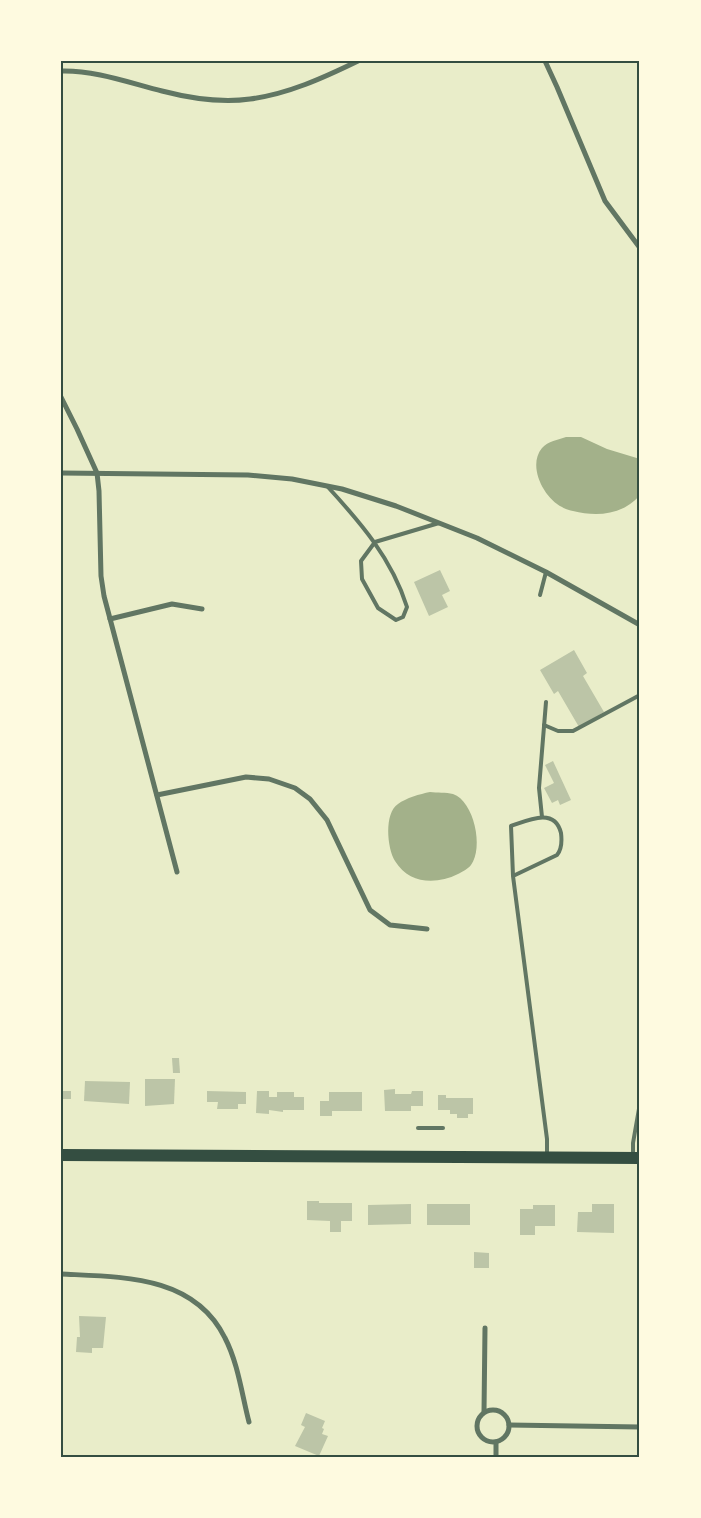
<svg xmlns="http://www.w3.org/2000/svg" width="701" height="1518" font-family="Quicksand,sans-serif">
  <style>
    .water { fill: #a3b18a }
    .building { fill: #bcc5a7 }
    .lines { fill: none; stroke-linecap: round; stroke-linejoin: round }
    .service { stroke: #617663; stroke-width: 4 }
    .minor { stroke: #617663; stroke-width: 5 }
    .primary { stroke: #344e41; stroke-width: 12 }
    .neatline { fill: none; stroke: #344e41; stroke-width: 2 }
  </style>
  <rect width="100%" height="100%" fill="#e9edc9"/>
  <g class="water">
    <path d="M566 437H581L607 449 640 459V495C623 515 597 517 573 511 569 510 565 509 562 507 544 498 527 466 542 448 548 441 558 440 566 437Z"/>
    <path d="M430 792C437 793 446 792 453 794 474 801 484 848 471 865 468 869 462 872 458 874 436 885 409 884 395 861 387 848 384 813 398 804 406 798 420 794 430 792Z"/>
  </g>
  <g class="building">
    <polygon points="440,570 450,591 442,595 448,607 429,616 414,582"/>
    <polygon points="574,650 587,673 583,676 604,712 579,727 558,691 554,694 540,670"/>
    <polygon points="553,761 571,800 560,805 558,800 552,803 544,788 554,783 545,765"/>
    <polygon points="172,1058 179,1058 180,1073 173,1073"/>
    <polygon points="145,1079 175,1079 174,1104 145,1106"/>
    <polygon points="85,1081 130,1082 129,1104 84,1101"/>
    <polygon points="395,1089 395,1094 411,1094 412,1091 423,1091 423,1106 411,1106 411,1111 385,1111 384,1090"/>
    <rect x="61" y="1091" width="10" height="8"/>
    <polygon points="207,1091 246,1092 246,1104 238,1104 238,1109 217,1109 218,1102 207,1102"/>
    <polygon points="257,1091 269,1091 269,1097 277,1097 277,1092 294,1092 294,1097 304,1097 304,1110 283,1110 283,1112 269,1110 269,1114 256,1113"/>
    <polygon points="329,1092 362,1092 362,1111 332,1111 332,1116 320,1116 320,1101 329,1101"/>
    <polygon points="438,1095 446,1095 446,1098 473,1098 473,1114 468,1114 468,1118 457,1118 457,1114 450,1114 450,1110 438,1110"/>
    <polygon points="307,1201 319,1201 319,1203 352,1203 352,1221 341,1221 341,1232 330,1232 330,1221 307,1220"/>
    <polygon points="411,1204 411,1224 368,1225 368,1205"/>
    <rect x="427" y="1204" width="43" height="21"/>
    <polygon points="592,1204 614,1204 614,1233 577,1232 578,1212 592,1212"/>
    <polygon points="533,1205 555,1205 555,1226 535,1226 535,1235 520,1235 520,1209 533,1209"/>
    <polygon points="474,1252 489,1253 489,1268 474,1268"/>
    <polygon points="79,1316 106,1317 103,1348 92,1348 92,1353 76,1352 77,1337 80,1337"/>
    <polygon points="306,1413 325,1421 322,1428 324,1429 322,1434 328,1436 319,1456 295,1446 305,1427 301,1425"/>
  </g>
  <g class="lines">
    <g class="service">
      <path d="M327 486C361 523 392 559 407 607L403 617 396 620 378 608 362 579 361 561 375 542 439 523"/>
      <polyline points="540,595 546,572"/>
      <polyline points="544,725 558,731 573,731 640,695"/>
      <polyline points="542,817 539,788 546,702"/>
      <path d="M513 876 511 826C528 820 555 807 561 833 562 841 562 849 557 855L513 876 547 1139V1155"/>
      <polyline points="418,1128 443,1128"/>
      <polyline points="633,1155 633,1143 640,1103"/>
    </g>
    <g class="minor">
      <polyline points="545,61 557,87 605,201 640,248"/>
      <path d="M61 71C95 70 130 83 162 91 189 98 222 103 250 99 288 94 323 78 358 61"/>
      <polyline points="61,397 77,429 97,473 99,491 101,576 104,596 177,872"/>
      <polyline points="61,473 248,475 292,479 342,489 396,506 477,538 546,572 640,625"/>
      <polyline points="110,619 172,604 202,609"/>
      <polyline points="157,795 246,777 269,779 295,788 310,799 327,820 370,910 390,925 427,929"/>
      <path d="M61 1274C122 1277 194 1275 225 1338 238 1363 242 1395 249 1422"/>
      <circle cx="493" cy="1426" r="16"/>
      <polyline points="484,1412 485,1328"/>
      <polyline points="509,1425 640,1427"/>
      <polyline points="496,1442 496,1457"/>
    </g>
    <polyline class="primary" points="61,1155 640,1158"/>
  </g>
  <rect width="701" height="1518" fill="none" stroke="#fefae0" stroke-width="125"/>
  <rect x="62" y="62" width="576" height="1394" class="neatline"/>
</svg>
